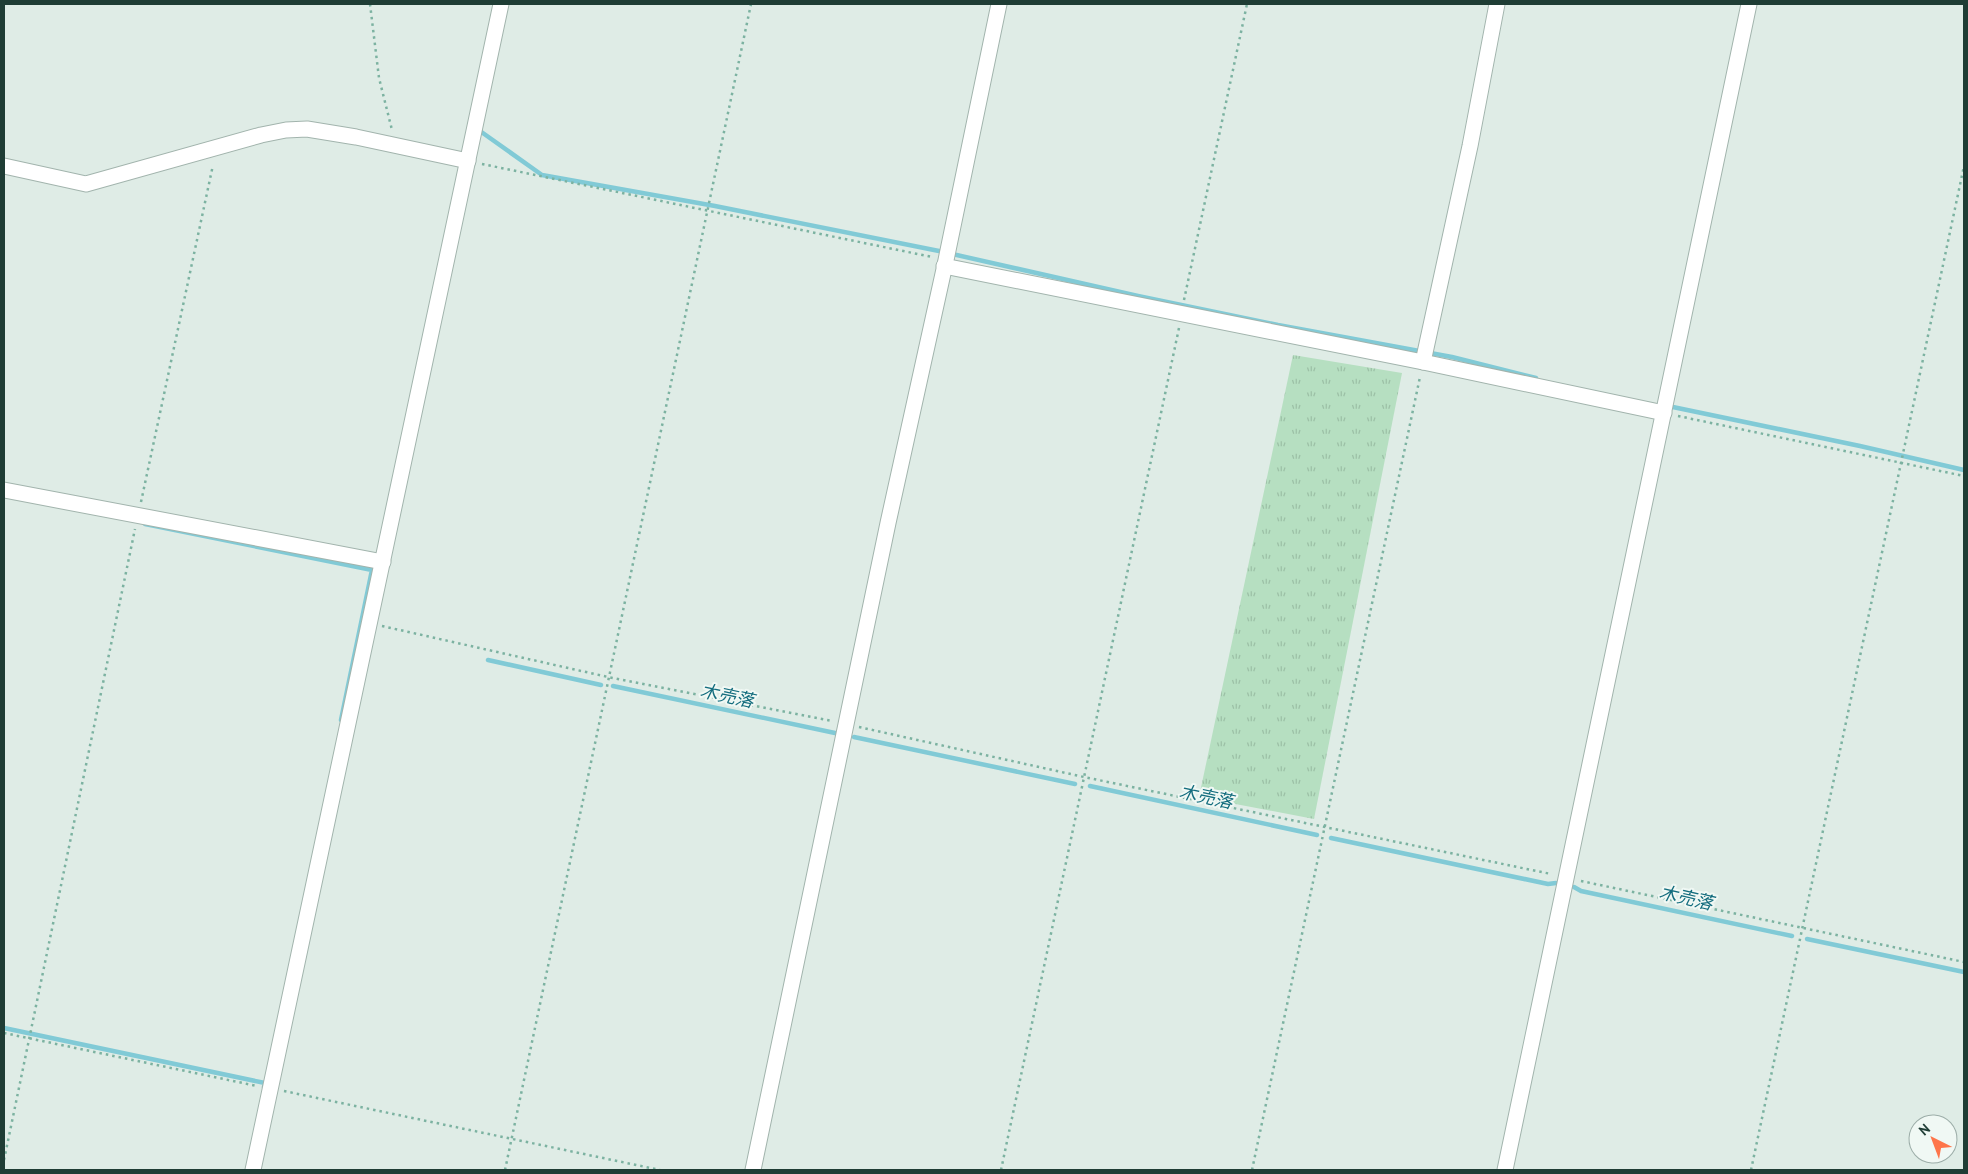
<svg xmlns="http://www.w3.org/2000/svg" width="1968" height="1174" font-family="'PT Sans','Noto Sans JP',sans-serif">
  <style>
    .grass { fill: url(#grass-tufts) }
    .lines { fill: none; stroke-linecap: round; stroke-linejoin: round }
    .stream { stroke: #81cad6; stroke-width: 4.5 }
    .minor-casing { stroke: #a2b4ad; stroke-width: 17 }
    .path { stroke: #7cb2a1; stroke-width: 2.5; stroke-dasharray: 2.5 4; stroke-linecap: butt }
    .minor { stroke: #fff; stroke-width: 15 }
    .labels { text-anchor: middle; stroke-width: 4; stroke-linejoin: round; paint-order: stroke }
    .water-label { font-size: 18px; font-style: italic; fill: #146d7e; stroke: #f0f8f4 }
  </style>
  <defs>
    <pattern id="grass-tufts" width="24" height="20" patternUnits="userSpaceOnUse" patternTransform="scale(1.25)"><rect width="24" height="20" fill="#b6dfc1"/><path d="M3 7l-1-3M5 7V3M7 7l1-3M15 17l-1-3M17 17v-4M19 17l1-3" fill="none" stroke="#9cc0a6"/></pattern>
  </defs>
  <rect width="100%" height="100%" fill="#dfece6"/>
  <polygon class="grass" points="1293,355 1402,373 1314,819 1199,797"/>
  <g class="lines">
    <g class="stream">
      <polyline points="480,131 542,175 715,206 939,251 1138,296 1278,325 1452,357 1536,378"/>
      <polyline points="1668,406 1860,446 1964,470"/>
      <polyline points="145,524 372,570 341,720"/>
      <polyline points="488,660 601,685"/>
      <polyline points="613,686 835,733"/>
      <polyline points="854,737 1075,784"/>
      <polyline points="1090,786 1317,835"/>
      <polyline points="1331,838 1548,884 1556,883"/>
      <polyline points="1574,887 1581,891 1792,936"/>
      <polyline points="1807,939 1964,972"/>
      <polyline points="4,1028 265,1083 264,1087"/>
    </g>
    <defs>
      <g id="minor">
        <polyline points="4,166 86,184 261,135 286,130 307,129 356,137 468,161"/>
        <polyline points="944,266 1423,362 1664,413"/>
        <polyline points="1423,362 1470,146 1497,4"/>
        <polyline points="4,490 383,562"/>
        <polyline points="253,1170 501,4"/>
        <polyline points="753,1170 888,523 946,260 999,4"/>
        <polyline points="1505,1170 1749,4"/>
      </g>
    </defs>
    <use href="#minor" class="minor-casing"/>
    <g class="path">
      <polyline points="370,4 379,78 392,130"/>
      <polyline points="482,164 932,257"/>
      <polyline points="1184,300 1247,4"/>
      <polyline points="1678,416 1964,476"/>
      <polyline points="141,502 213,165"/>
      <polyline points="382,626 608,677 832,721"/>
      <polyline points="859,727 1084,777 1551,874"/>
      <polyline points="1581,881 1964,962"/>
      <polyline points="4,1033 257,1086"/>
      <polyline points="284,1091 660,1170"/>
      <polyline points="4,1160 135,529"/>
      <polyline points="505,1170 751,4"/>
      <polyline points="1001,1170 1179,328"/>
      <polyline points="1252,1170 1420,377"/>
      <polyline points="1751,1170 1964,166"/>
    </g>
    <use href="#minor" class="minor"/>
  </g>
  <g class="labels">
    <g class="water-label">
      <text transform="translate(727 696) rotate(12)" y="6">木売落</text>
      <text transform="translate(1206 797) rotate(12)" y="6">木売落</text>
      <text transform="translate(1686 898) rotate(13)" y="6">木売落</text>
    </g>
  </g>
  <rect width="1968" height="1174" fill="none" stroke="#1f3d35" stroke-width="10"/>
  <g transform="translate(1933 1139) rotate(318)"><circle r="24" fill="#f0f8f4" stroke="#9cada8"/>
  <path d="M0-4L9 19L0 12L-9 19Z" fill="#fe754a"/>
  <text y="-8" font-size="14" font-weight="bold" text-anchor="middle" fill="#1f3d35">N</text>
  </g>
</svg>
